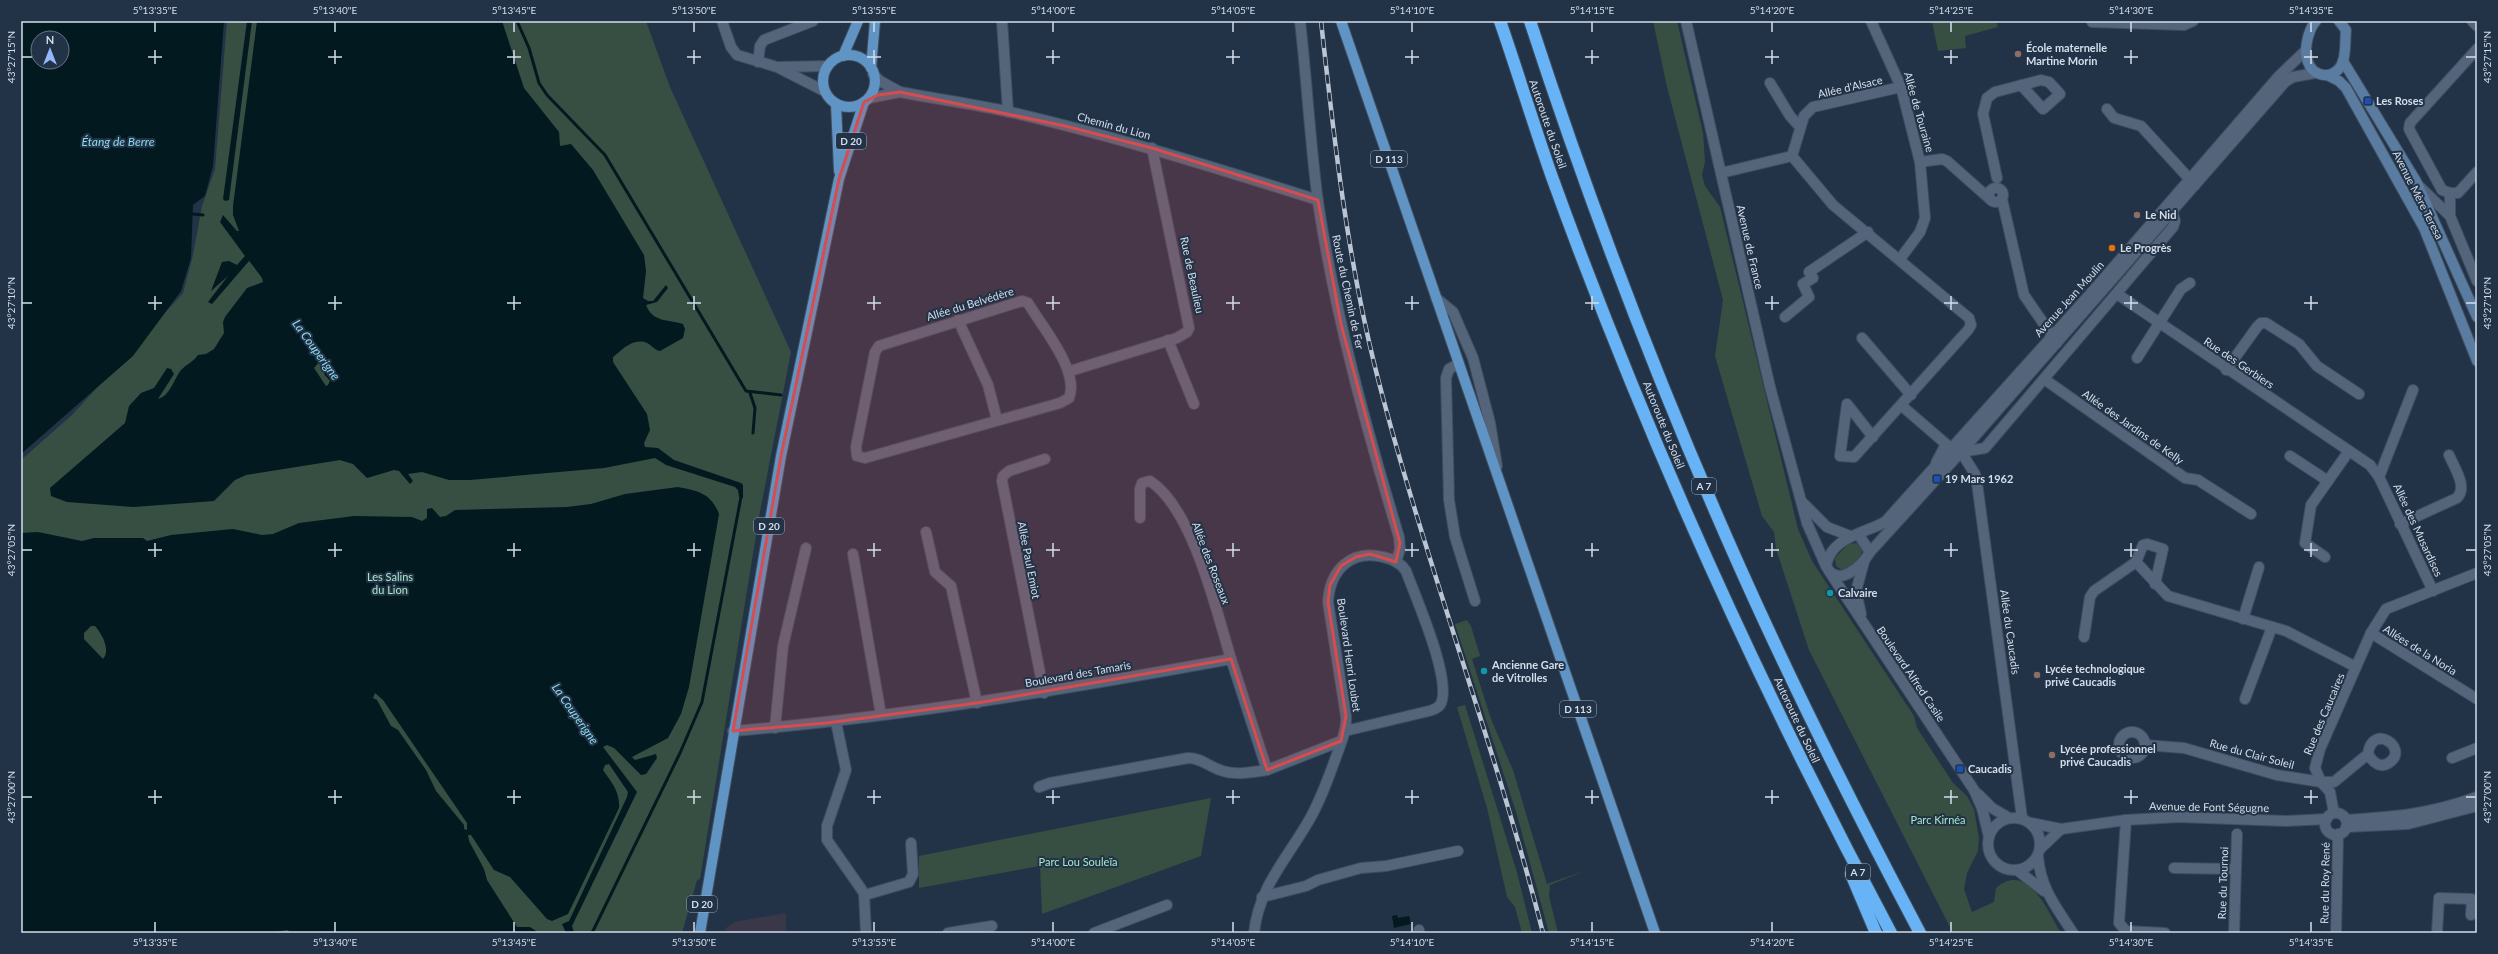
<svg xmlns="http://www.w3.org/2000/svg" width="2498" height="954" font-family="Lato,sans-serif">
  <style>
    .commercial { fill: #3a3749 }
    .green { fill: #374e42 }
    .water { fill: #02191f; fill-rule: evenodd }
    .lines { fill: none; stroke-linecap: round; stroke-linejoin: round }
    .stream { stroke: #02191f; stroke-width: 3 }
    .minor-casing { stroke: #3f4e5e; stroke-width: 12 }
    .tertiary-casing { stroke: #3f4e5e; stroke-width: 12 }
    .secondary-casing { stroke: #3f4e5e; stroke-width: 12 }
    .primary-casing { stroke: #3f4e5e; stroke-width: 12 }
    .motorway-casing { stroke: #3f4e5e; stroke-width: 14 }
    .minor { stroke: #54657b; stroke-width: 10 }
    .tertiary { stroke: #54657b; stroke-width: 10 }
    .secondary { stroke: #5a7ca0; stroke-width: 10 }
    .primary { stroke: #5f94c4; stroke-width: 10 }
    .motorway { stroke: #67b3f5; stroke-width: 12 }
    .rail-casing { stroke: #bbc5d3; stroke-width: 4.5 }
    .rail { stroke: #233347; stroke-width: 3; stroke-dasharray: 9; stroke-linecap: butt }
    .marked { fill: #d64c4f; fill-opacity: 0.2; stroke: #d64c4f; stroke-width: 3; stroke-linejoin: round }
    .ticks { fill: none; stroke: #d4deeb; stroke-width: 1.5 }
    .education-dot { fill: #8d6e63; stroke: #233347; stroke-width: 1.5 }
    .transit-dot { fill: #1a4fb4; stroke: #233347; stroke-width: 1.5 }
    .food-dot { fill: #e8710a; stroke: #233347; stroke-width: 1.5 }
    .culture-dot { fill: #0f9aa8; stroke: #233347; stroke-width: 1.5 }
    .labels { text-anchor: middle; stroke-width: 4; stroke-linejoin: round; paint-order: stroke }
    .shield { fill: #233347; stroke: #9fabba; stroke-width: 1 }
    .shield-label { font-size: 10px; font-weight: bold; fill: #d4deeb }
    .poi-label { font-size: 11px; font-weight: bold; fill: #d4deeb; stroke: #233347; text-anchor: start }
    .street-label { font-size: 11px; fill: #d4deeb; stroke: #233347 }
    .park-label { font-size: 11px; fill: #a6e8c4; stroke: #233347 }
    .water-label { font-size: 12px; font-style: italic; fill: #8adaf0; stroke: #233347 }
    .neatline { fill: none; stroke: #d4deeb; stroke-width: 1.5 }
    .ticks-label { font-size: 10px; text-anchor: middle; fill: #d4deeb }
  </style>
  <rect width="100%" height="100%" fill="#233347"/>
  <polygon class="commercial" points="786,913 786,933 725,933 726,928 734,922"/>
  <g class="green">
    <polygon points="227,21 646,21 670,87 791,352 759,517 700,879 697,880 682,933 21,933 21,460 72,415 183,293 193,255 202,206 215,169"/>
    <path d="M1653 21H1677L1703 133 1705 162 1702 175 1705 186 1720 207 1798 529 1812 561 1914 716 1917 728 1953 783 1967 796 1974 809 1979 838 1978 851 1967 873 1964 889 1972 912 1994 902 1996 888C2028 861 2047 910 2061 933H1953L1809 650 1776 549 1774 532 1762 516 1715 356 1723 300 1667 87Z"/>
    <polygon points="1932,21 1996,21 1998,27 1965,36 1966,48 1938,51"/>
    <path d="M1857 543 1862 550C1861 560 1851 570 1842 570L1836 566 1835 558 1848 544Z"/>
    <polygon points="1467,620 1471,626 1480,656 1472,659 1491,719 1513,770 1547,884 1587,870 1550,885 1549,896 1558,933 1549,933 1517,815 1455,624"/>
    <polygon points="1465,705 1516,869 1532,933 1522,933 1515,907 1507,897 1487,808 1457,707"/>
    <polygon points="1211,798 1201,856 1042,914 1040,866 919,888 919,856"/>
  </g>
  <g class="water">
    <path d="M21 21H224L213 166 205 196 193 205 191 258 181 291 133 356 21 454ZM38 38H62V62H38Z"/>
    <polygon points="247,21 252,21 229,200 225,201 223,199"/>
    <path d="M257 21H502L524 88 559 132 560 146 571 144 593 170 644 255 646 271 643 298 648 301H653L666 285 668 288 657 302 646 305C653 323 668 319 683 324L685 329 683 338 660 351C654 350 652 345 647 343 633 337 622 350 613 357V362L647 414 650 430 644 443 645 447 658 448 674 460 741 483 743 485V498L739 497 738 490 735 487 666 465 655 458 604 468 470 480H449L422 472 408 474 413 481 410 484 399 471 394 470 367 478 353 464 340 460 246 475 235 480 214 501 133 507 67 502 51 496 50 488 125 423 129 406 141 393 154 388 167 368 171 369 174 374 158 399C170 396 174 379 181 370 187 364 193 362 198 355L206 354 214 349 224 333 223 322 225 317 247 288 263 282 260 270 249 261 212 304 208 302 228 276 211 291 222 262 229 261 237 265 245 256 220 222 223 215 237 231H239L233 215V206ZM319 362 322 363 326 370 324 374 330 381 328 385 326 386 314 368Z"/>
    <path d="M678 487C698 491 711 493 719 514L689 687 681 714 668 738 632 757 635 760 656 754 657 758 646 774 641 775 614 748 607 745 603 747 637 792 572 926 574 933H566L562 924 569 921 627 797 628 792 609 764 605 765 603 770C612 783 620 792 619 808L568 914 552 921 547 919 510 877 494 870 471 835H468L469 841 484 869 487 880 517 927H530L539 933H293L287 930 270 933H21V533L38 532 82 541 94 538H143L147 541 171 535 233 529 262 535 273 534 299 523 354 516 412 517 422 521 427 518V509L432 508 440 517 446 516 455 510 567 507 591 504 625 494ZM91 626H95C102 634 111 650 103 659L84 639V633ZM375 693 383 700 467 823V830L464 829V825L436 791 426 770 398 730 391 726 377 700 373 698Z"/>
    <polygon points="1397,915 1398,918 1409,916 1411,924 1394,928 1392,916"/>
  </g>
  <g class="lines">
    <g class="stream">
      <polyline points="517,21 529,48 539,83 547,95 605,155 746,391 781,395"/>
      <polyline points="193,214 203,215"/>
      <polyline points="252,262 264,278"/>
      <polyline points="750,393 755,408 753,433"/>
      <polyline points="592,933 680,753 702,702 741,497"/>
    </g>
    <defs>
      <g id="minor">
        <polyline points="722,21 731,47 737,55 777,67 824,91"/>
        <polyline points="1002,21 1008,112"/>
        <path d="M1300 21C1307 81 1310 142 1318 202 1335 315 1366 427 1399 537L1400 549 1396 562"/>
        <polyline points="1686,21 1770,387 1807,523 1826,566"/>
        <polyline points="1871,21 1901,87 1920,162 1925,218 1920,232 1900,259"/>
        <polyline points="2472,21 2477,26"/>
        <polyline points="2092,22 2184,25 2193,21"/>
        <polyline points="2477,49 2410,123 2409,129 2442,190 2450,193 2458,193 2477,172"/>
        <polyline points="758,62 760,46 764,40 813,21"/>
        <polyline points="779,67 828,66"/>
        <polyline points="1770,83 1790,116 1800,127"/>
        <path d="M900 92C936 99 974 104 1010 112 1114 136 1216 168 1318 200"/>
        <polyline points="869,98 900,92 880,81 873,74"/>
        <polyline points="2107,109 2114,118 2141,126 2195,185"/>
        <polyline points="1792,156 1833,205 1969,318 1971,325 1968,330 1854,457 1840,456 1847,404 1873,437"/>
        <polyline points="1920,162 1942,159 1947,161 1991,200"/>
        <polyline points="1721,173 1792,156 1804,116 1813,107 1901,87"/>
        <polyline points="1997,178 1983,114 1987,98 1995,92 2041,80 2049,82 2060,94 2043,109 2021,85"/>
        <polyline points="2419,186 2450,216 2477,281"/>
        <circle cx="1996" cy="195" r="7"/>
        <polyline points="2002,199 2024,295 2057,343"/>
        <polyline points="2450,216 2450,193"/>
        <polyline points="2117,294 2370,465 2379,477"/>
        <polyline points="1436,298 1453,312 1473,358 1490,423 1497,466"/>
        <path d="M1022 301 1028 303C1042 327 1080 371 1069 398L1060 403 865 458 857 456 856 447 875 352 879 346Z"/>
        <polyline points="1785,317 1809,297 1803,284 1813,278 1809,272 1868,232"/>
        <polyline points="958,320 988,385 997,420"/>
        <polyline points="1862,338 1911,395"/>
        <polyline points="1168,340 1194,404"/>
        <polyline points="2137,358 2181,289 2190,283"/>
        <polyline points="1458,364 1449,369 1446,378 1449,500 1455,537 1475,601"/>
        <polyline points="2226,370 2257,327 2261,323 2266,323 2299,344 2317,366 2359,394"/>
        <polyline points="1070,371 1177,338 1187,332 1189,328 1152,148"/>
        <polyline points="2044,379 2185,478 2198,480 2251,514"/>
        <polyline points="2413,390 2379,477 2433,591"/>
        <polyline points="1902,406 1946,444 1936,463"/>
        <polyline points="2290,456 2328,481"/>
        <polyline points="1803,503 1827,527 1850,536"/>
        <path d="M1140 518V489L1142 483 1150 481C1193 509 1216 610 1231 659"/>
        <path d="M2400 524 2457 498C2468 487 2454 467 2449 455"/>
        <polyline points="926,532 935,572 951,586 977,703"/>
        <polyline points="853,554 881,715"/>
        <polyline points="2325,557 2305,543 2311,505 2349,451"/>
        <polyline points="2136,562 2143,545 2147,544 2163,549 2155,584"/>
        <polyline points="1829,571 1974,790 1982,808 1989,837"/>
        <polyline points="1861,614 1856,591 1864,562"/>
        <polyline points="2243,619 2259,567"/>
        <polyline points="2371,633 2477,699"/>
        <polyline points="2084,637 2090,597 2094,591 2136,562 2168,596 2286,631 2356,667 2320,749 2315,768 2321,782 2330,792 2334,813"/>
        <polyline points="2356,667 2371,633 2386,609 2477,573"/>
        <polyline points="1044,693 1002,481 1003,476 1009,471 1045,459"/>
        <polyline points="2245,699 2272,627"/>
        <polyline points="836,722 846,770 827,826 827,840 864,893 866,933"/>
        <polyline points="775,728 783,646 806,548"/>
        <path d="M733 731C901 717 1066 689 1231 659L1267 770 1341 741"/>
        <circle cx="2132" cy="745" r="13"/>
        <path d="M2145 745 2184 748 2277 775 2321 782H2334L2368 754C2372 722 2409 748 2390 762 2381 769 2373 763 2368 754"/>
        <polyline points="2452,758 2477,748"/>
        <path d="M1039 787 1050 783 1188 758C1201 758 1208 766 1220 770 1235 776 1252 772 1267 770"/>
        <polyline points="1978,794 1992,808 2009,818"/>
        <polyline points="2022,818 1977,483 1975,474 1961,452 1985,448 2173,227 2175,221 2172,211"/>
        <polyline points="2126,820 2119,923 2126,931 2165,933"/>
        <polyline points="2174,868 2235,869"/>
        <polyline points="865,895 909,882 913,874 911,843"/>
        <polyline points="1262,897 1306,886 1318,880 1361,868 1386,866 1458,851"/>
        <polyline points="1419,930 1419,933"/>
        <polyline points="948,933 992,926"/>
        <polyline points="1094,933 1167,905"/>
        <path d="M1254 933C1259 887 1286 860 1308 822 1320 802 1328 779 1336 757 1341 743 1347 730 1346 716L1328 602C1330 570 1351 549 1383 557 1393 559 1401 563 1406 571 1415 596 1454 683 1440 705 1437 709 1433 710 1429 711L1345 731"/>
        <polyline points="2234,933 2237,834"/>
        <polyline points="2336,933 2338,834"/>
        <polyline points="2437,933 2439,898 2472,899 2471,915"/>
      </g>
      <g id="tertiary">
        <path d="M2305 51 2279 76 2092 292 1885 522C1863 534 1831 537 1826 566 1838 589 1862 566 1870 552L1961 452 2285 82 2293 77 2315 73"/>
        <polyline points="1859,535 1870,552"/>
        <circle cx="2336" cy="824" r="11"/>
        <circle cx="2014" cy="844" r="26"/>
        <path d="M2346 820C2396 817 2430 814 2477 797"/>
        <polyline points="2031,823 2061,829 2126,820 2179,817 2286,821 2327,819"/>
        <polyline points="2346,827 2408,824 2477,806"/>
        <polyline points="2041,848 2061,829"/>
        <path d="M2038 857C2041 889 2056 907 2073 933"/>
        <polyline points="2017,870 2044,891"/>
      </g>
      <g id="secondary">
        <path d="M2316 21C2311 26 2310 31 2308 37 2297 79 2336 85 2343 61 2346 52 2345 40 2346 30L2339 21"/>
        <polyline points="2343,61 2416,181 2477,317"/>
        <polyline points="2327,75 2339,81 2346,88 2424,228 2477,361"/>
      </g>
      <g id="primary">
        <polyline points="1341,21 1655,933"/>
        <circle cx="849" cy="81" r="26"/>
        <polyline points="843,56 858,21"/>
        <polyline points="871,68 875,21"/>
        <polyline points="836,104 839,171"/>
        <polyline points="700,933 781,456 839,179 864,102"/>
      </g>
      <g id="motorway">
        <path d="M1500 21C1518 73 1534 126 1552 177 1646 437 1761 690 1891 933"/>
        <path d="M1530 21C1591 208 1661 391 1741 570 1796 693 1857 814 1920 933"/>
        <polyline points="1851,874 1876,933"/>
      </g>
    </defs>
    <use href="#minor" class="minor-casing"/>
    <use href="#tertiary" class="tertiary-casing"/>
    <use href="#secondary" class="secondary-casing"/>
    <use href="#primary" class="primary-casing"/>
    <use href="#motorway" class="motorway-casing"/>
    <use href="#minor" class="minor"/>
    <use href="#tertiary" class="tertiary"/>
    <use href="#secondary" class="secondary"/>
    <use href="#primary" class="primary"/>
    <use href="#motorway" class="motorway"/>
    <defs>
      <path id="rail" d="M1321 21C1334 139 1347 256 1376 371 1424 560 1495 744 1543 933"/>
    </defs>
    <use href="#rail" class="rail-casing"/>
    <use href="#rail" class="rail"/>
  </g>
  <path class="marked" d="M900 92 1065 126 1152 148 1318 200 1341 324 1400 543 1396 562 1370 554 1356 557 1341 566 1330 585 1328 602 1346 716 1341 741 1267 770 1231 659 977 703 827 723 733 731 781 456 839 179 864 102 878 95Z"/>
  <path class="ticks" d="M155 22V32M335 22V32M514 22V32M694 22V32M874 22V32M1053 22V32M1233 22V32M1412 22V32M1592 22V32M1772 22V32M1951 22V32M2131 22V32M2311 22V32M155 50V64M335 50V64M514 50V64M694 50V64M874 50V64M1053 50V64M1233 50V64M1412 50V64M1592 50V64M1772 50V64M1951 50V64M2131 50V64M2311 50V64M22 57H32M148 57H162M328 57H342M507 57H521M687 57H701M867 57H881M1046 57H1060M1226 57H1240M1405 57H1419M1585 57H1599M1765 57H1779M1944 57H1958M2124 57H2138M2304 57H2318M2466 57H2476M155 296V310M335 296V310M514 296V310M694 296V310M874 296V310M1053 296V310M1233 296V310M1412 296V310M1592 296V310M1772 296V310M1951 296V310M2131 296V310M2311 296V310M22 303H32M148 303H162M328 303H342M507 303H521M687 303H701M867 303H881M1046 303H1060M1226 303H1240M1405 303H1419M1585 303H1599M1765 303H1779M1944 303H1958M2124 303H2138M2304 303H2318M2466 303H2476M155 543V557M335 543V557M514 543V557M694 543V557M874 543V557M1053 543V557M1233 543V557M1412 543V557M1592 543V557M1772 543V557M1951 543V557M2131 543V557M2311 543V557M22 550H32M148 550H162M328 550H342M507 550H521M687 550H701M867 550H881M1046 550H1060M1226 550H1240M1405 550H1419M1585 550H1599M1765 550H1779M1944 550H1958M2124 550H2138M2304 550H2318M2466 550H2476M155 790V804M335 790V804M514 790V804M694 790V804M874 790V804M1053 790V804M1233 790V804M1412 790V804M1592 790V804M1772 790V804M1951 790V804M2131 790V804M2311 790V804M22 797H32M148 797H162M328 797H342M507 797H521M687 797H701M867 797H881M1046 797H1060M1226 797H1240M1405 797H1419M1585 797H1599M1765 797H1779M1944 797H1958M2124 797H2138M2304 797H2318M2466 797H2476M155 922V932M335 922V932M514 922V932M694 922V932M874 922V932M1053 922V932M1233 922V932M1412 922V932M1592 922V932M1772 922V932M1951 922V932M2131 922V932M2311 922V932"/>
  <g class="education-dot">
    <circle cx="2018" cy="54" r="4"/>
    <circle cx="2137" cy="215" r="4"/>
    <circle cx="2037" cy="675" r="4"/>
    <circle cx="2052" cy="755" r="4"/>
  </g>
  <g class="transit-dot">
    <rect x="2364" y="97" width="8" height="8" rx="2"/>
    <rect x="1933" y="475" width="8" height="8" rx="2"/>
    <rect x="1956" y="765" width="8" height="8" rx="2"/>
  </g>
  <circle class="food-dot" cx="2112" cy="248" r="4"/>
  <g class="culture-dot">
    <circle cx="1830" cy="593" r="4"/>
    <circle cx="1484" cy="671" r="4"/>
  </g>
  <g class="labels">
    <g class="shield">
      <rect x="836" y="133" width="30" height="16" rx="3"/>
      <rect x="1371" y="151" width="36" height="16" rx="3"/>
      <rect x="1692" y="478" width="24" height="16" rx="3"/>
      <rect x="754" y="518" width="30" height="16" rx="3"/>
      <rect x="1560" y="701" width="36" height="16" rx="3"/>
      <rect x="1846" y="864" width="24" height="16" rx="3"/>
      <rect x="687" y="896" width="30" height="16" rx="3"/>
    </g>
    <g class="shield-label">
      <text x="851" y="145">D 20</text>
      <text x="1389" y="163">D 113</text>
      <text x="1704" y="490">A 7</text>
      <text x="769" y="530">D 20</text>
      <text x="1578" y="713">D 113</text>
      <text x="1858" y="876">A 7</text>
      <text x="702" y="908">D 20</text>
    </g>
    <g class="poi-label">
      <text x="2026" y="52">École maternelle<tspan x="2026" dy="13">Martine Morin</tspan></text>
      <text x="2376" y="105">Les Roses</text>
      <text x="2145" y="219">Le Nid</text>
      <text x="2120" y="252">Le Progrès</text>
      <text x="1945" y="483">19 Mars 1962</text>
      <text x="1838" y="597">Calvaire</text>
      <text x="1492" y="669">Ancienne Gare<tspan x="1492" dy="13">de Vitrolles</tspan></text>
      <text x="2045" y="673">Lycée technologique<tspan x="2045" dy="13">privé Caucadis</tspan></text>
      <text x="2060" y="753">Lycée professionnel<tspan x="2060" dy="13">privé Caucadis</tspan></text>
      <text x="1968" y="773">Caucadis</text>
    </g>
    <g class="street-label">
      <text transform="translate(1850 87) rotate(-13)" y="4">Allée d'Alsace</text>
      <text transform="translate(1919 112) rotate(74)" y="4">Allée de Touraine</text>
      <text transform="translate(1548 124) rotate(71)" y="4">Autoroute du Soleil</text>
      <text transform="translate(1114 126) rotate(15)" y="4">Chemin du Lion</text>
      <text transform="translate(2418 195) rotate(63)" y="4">Avenue Mère Teresa</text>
      <text transform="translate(1750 247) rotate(77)" y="4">Avenue de France</text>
      <text transform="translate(1192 275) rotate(78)" y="4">Rue de Beaulieu</text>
      <text transform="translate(1348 292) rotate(78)" y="4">Route du Chemin de Fer</text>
      <text transform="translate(2069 299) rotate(-48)" y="4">Avenue Jean Moulin</text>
      <text transform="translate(970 304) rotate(-17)" y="4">Allée du Belvédère</text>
      <text transform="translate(2239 363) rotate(34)" y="4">Rue des Gerbiers</text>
      <text transform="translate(1664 425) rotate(68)" y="4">Autoroute du Soleil</text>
      <text transform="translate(2133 427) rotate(35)" y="4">Allée des Jardins de Kelly</text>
      <text transform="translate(2418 530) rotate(65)" y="4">Allée des Musardises</text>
      <text transform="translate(1029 560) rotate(79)" y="4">Allée Paul Emiot</text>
      <text transform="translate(1211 563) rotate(69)" y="4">Allée des Roseaux</text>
      <text transform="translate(2010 632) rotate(82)" y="4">Allée du Caucadis</text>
      <text transform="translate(2420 650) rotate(32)" y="4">Allées de la Noria</text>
      <text transform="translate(1349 655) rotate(82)" y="4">Boulevard Henri Loubet</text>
      <text transform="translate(1078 674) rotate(-10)" y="4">Boulevard des Tamaris</text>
      <text transform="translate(1911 674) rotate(56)" y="4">Boulevard Alfred Casile</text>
      <text transform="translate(2324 714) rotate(-67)" y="4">Rue des Caucaires</text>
      <text transform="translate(1797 720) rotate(65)" y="4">Autoroute du Soleil</text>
      <text transform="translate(2252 754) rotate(15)" y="4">Rue du Clair Soleil</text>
      <text transform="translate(2209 807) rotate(1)" y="4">Avenue de Font Ségugne</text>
      <text transform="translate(2223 883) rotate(-88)" y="4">Rue du Tournoi</text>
      <text transform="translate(2325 883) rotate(-89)" y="4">Rue du Roy René</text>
    </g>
    <g class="park-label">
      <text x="390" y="581">Les Salins<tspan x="390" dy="13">du Lion</tspan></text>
      <text x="1938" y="824">Parc Kirnéa</text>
      <text x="1078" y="866">Parc Lou Souleïa</text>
    </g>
    <g class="water-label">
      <text x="118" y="146">Étang de Berre</text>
      <text transform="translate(316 350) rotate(54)" y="4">La Couperigne</text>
      <text transform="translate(575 714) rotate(55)" y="4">La Couperigne</text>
    </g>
  </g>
  <rect width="2498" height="954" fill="none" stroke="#233347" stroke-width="44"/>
  <g transform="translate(50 50)"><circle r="19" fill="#233347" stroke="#6a7789"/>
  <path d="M0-3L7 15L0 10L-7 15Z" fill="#92b7fd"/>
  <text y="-6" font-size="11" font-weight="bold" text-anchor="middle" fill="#d4deeb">N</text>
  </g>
  <rect x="22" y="22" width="2454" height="910" class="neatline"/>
  <g class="ticks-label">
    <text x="155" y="14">5°13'35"E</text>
    <text x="335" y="14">5°13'40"E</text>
    <text x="514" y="14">5°13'45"E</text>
    <text x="694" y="14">5°13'50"E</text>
    <text x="874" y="14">5°13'55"E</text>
    <text x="1053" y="14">5°14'00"E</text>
    <text x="1233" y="14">5°14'05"E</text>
    <text x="1412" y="14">5°14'10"E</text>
    <text x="1592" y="14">5°14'15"E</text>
    <text x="1772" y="14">5°14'20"E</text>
    <text x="1951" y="14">5°14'25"E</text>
    <text x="2131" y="14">5°14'30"E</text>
    <text x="2311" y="14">5°14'35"E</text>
    <text transform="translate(11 57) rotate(-90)" y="4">43°27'15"N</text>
    <text transform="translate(2487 57) rotate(-90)" y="4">43°27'15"N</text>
    <text transform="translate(11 303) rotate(-90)" y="4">43°27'10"N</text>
    <text transform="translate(2487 303) rotate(-90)" y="4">43°27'10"N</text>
    <text transform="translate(11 550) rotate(-90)" y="4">43°27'05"N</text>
    <text transform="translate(2487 550) rotate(-90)" y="4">43°27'05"N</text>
    <text transform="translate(11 797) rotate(-90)" y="4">43°27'00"N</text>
    <text transform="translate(2487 797) rotate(-90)" y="4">43°27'00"N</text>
    <text x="155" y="946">5°13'35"E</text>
    <text x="335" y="946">5°13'40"E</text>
    <text x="514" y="946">5°13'45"E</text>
    <text x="694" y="946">5°13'50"E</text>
    <text x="874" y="946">5°13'55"E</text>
    <text x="1053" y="946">5°14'00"E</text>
    <text x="1233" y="946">5°14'05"E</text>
    <text x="1412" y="946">5°14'10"E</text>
    <text x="1592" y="946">5°14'15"E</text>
    <text x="1772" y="946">5°14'20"E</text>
    <text x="1951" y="946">5°14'25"E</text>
    <text x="2131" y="946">5°14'30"E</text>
    <text x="2311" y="946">5°14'35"E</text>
  </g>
</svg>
